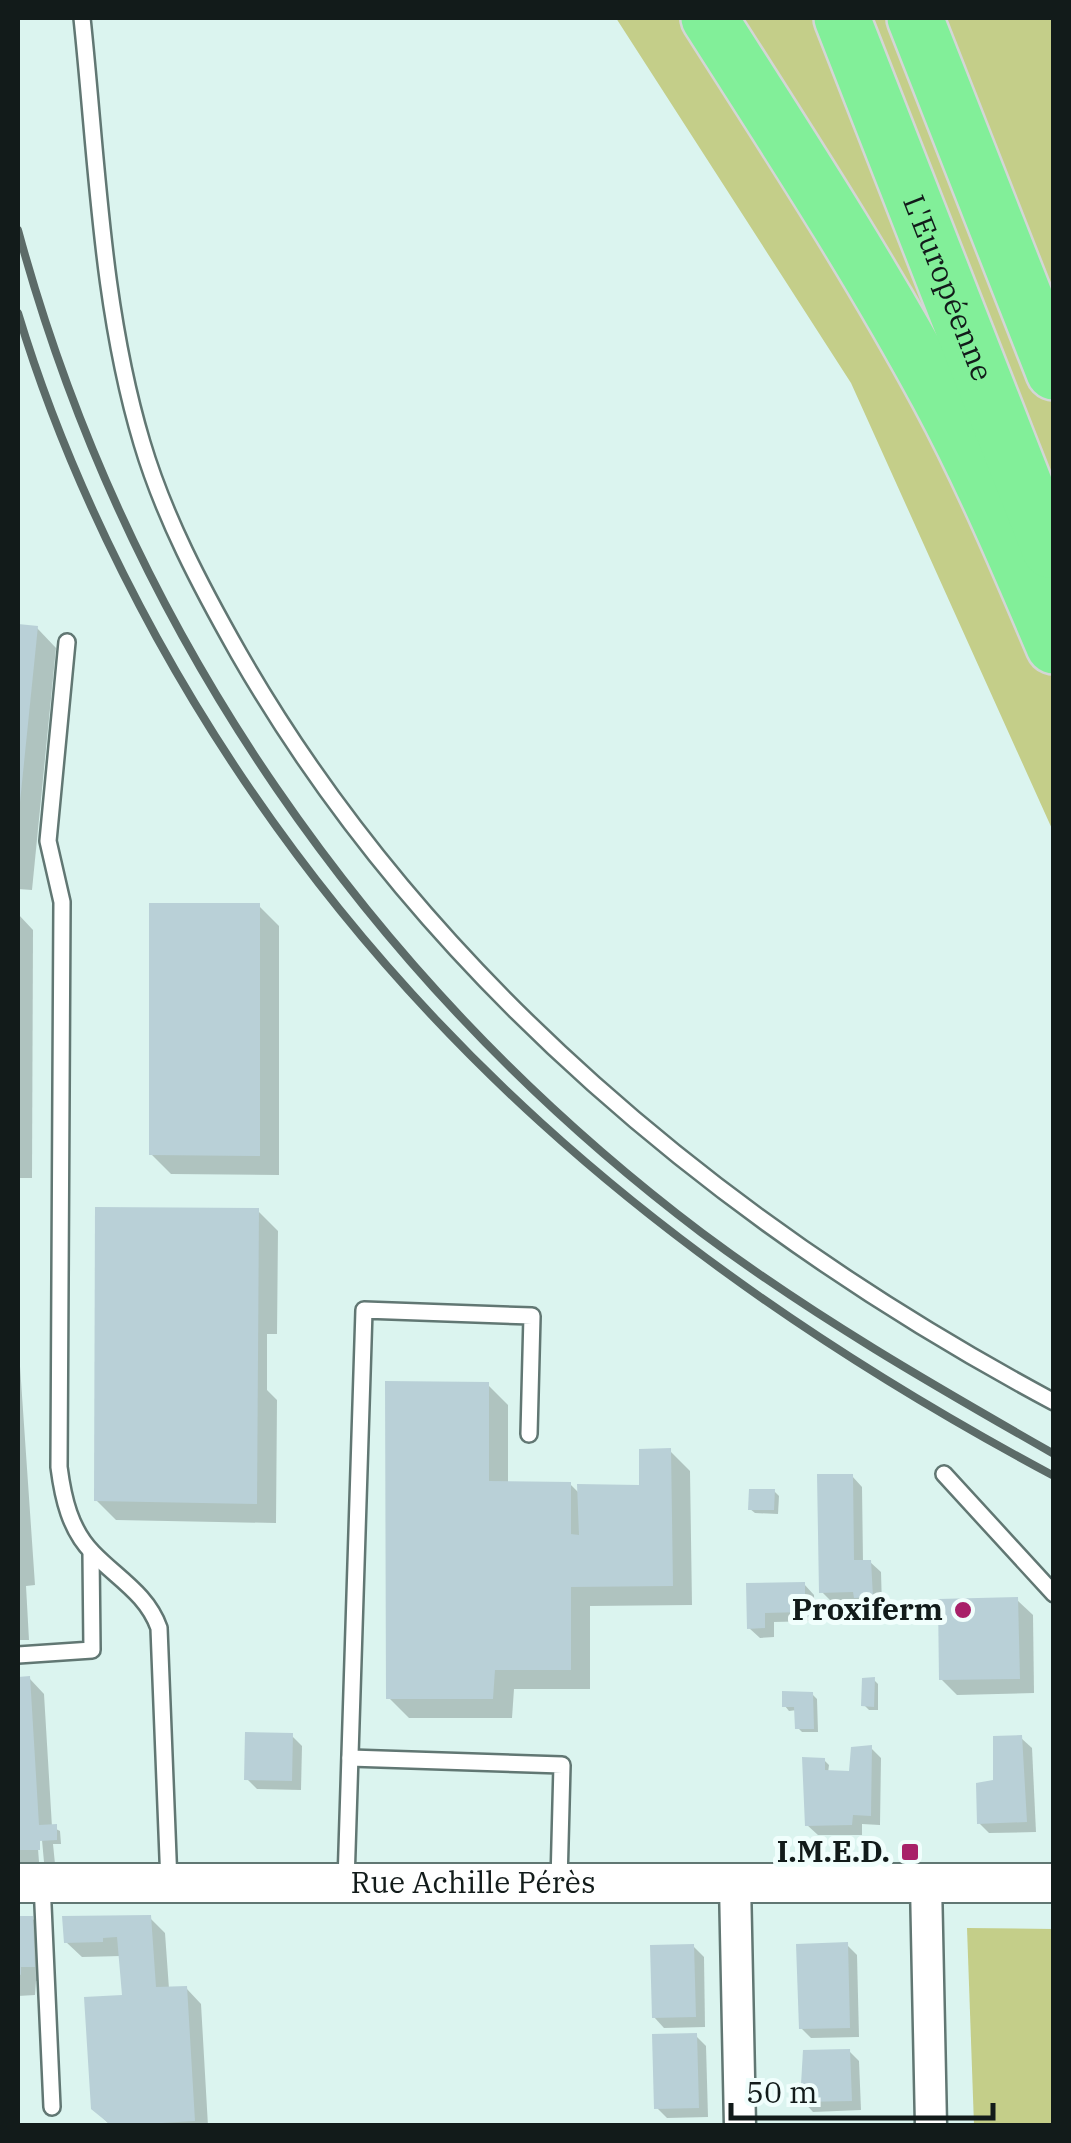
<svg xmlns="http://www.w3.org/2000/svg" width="1071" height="2143" font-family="'IBM Plex Serif',serif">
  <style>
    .green { fill: #c4ce89 }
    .shadow { fill: #0003; fill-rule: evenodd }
    .building { fill: #b9d0d7 }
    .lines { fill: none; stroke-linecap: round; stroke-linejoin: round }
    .service-casing { stroke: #617773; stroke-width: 20 }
    .minor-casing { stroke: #617773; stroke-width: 35 }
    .tertiary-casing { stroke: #617773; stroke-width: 42 }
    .motorway-casing { stroke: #d4d6d6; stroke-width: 60 }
    .service { stroke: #fff; stroke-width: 15 }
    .minor { stroke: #fff; stroke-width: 30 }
    .tertiary { stroke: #fff; stroke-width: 38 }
    .motorway { stroke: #82ef99; stroke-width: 55 }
    .rail { stroke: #5c6b68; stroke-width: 8 }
    .poi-dot { fill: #a82169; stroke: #f0fefc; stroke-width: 4 }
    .labels { text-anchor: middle; stroke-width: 10; stroke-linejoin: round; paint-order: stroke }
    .street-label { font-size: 30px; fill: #121b1a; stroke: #f0fefc }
    .poi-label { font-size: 30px; font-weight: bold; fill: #121b1a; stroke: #f0fefc; text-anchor: end }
  </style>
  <rect width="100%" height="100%" fill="#dbf4ef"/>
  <g class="green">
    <polygon points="616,18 1053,18 1053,831 851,383"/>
    <polygon points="967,1928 1053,1929 1053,2125 974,2125"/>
  </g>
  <g class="shadow">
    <polygon points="18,626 37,628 56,648 32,890 18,889"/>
    <polygon points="259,906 279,926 279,1175 171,1174 151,1154"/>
    <polygon points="18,914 33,930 32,1178 18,1178"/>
    <polygon points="258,1211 278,1231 277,1334 267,1334 267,1390 277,1400 276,1523 116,1520 96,1500"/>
    <polygon points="18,1337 35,1585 26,1586 29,1640 18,1640"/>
    <polygon points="488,1385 508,1405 508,1484 570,1484 580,1494 641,1487 670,1451 690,1471 692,1605 590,1606 590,1689 514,1689 512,1718 409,1718 389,1698"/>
    <polygon points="852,1476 862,1487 863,1562 870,1562 881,1572 882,1607 867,1607 861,1601 832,1602 822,1592"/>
    <polygon points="774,1491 779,1496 778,1514 755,1513 750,1509"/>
    <polygon points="804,1584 814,1595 815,1621 774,1622 774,1637 760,1638 749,1628 748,1585"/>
    <polygon points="1017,1600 1033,1615 1034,1693 957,1695 941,1679"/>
    <path d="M29 1678 44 1694 52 1827 60 1831 61 1844H53L55 1864 18 1865V1679ZM37 1835 42 1840 44 1862H39Z"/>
    <polygon points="874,1680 878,1684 878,1710 869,1710 864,1705"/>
    <polygon points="812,1694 817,1699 818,1732 802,1732 798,1728 797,1710 789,1711 785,1706"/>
    <polygon points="292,1736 302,1746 301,1790 257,1789 247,1779"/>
    <polygon points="1021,1738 1032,1748 1036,1832 989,1833 979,1823 996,1782"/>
    <polygon points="871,1748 881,1758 880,1825 862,1824 862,1835 818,1835 807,1825 824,1760 829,1765 828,1773 852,1774"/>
    <polygon points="32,1918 47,1934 49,1981 36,1981 35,1995 18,1996 18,1919"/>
    <polygon points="150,1918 165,1933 169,1989 186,1988 201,2004 208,2126 111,2126 93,2108 124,1997 121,1956 82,1957 66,1942"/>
    <polygon points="847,1945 857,1955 859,2037 811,2038 801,2028"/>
    <polygon points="693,1946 704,1957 705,2027 664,2028 654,2017"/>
    <polygon points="696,2036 706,2046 708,2117 667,2118 657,2108"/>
    <polygon points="849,2051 859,2061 861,2110 813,2112 803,2101"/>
  </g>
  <g class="building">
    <polygon points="18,624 38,626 20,802 18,802"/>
    <polygon points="149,903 260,903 260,1156 149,1155"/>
    <polygon points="95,1207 259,1208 257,1504 94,1501"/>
    <polygon points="385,1381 489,1382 489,1481 571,1482 571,1534 579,1535 577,1484 639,1485 639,1449 671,1448 673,1586 571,1587 571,1670 495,1670 493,1699 386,1699"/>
    <polygon points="817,1474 853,1474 854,1560 871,1560 873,1597 854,1598 853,1592 819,1593"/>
    <polygon points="749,1489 775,1489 774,1510 748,1510"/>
    <polygon points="805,1582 805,1612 765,1613 765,1628 747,1629 746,1583"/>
    <polygon points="1018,1597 1020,1679 939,1680 938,1599"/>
    <polygon points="30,1676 39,1825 57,1824 57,1840 40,1841 40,1850 18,1850 18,1677"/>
    <polygon points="875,1677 874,1707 861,1706 862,1678"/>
    <polygon points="782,1691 813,1692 814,1729 795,1729 794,1707 782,1707"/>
    <polygon points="245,1732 293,1733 292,1781 244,1780"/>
    <polygon points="1022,1735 1027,1822 977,1824 976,1783 993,1780 993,1736"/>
    <polygon points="872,1745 871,1816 853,1815 852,1825 805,1826 802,1757 825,1758 825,1770 849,1771 851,1747"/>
    <polygon points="151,1915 156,1987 187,1986 195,2121 112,2126 91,2109 84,1997 122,1995 117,1937 103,1938 103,1942 64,1943 62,1916"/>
    <polygon points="18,1916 33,1916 35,1967 21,1967 21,1975 18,1974"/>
    <polygon points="848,1942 850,2028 799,2029 796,1944"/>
    <polygon points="694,1944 696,2017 652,2018 650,1945"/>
    <polygon points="697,2033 699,2108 654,2109 652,2034"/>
    <polygon points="850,2049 852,2101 800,2102 803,2050"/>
  </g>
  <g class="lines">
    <defs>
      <g id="service">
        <path d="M82 18C97 159 101 306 142 443 164 517 201 587 239 654 425 978 727 1227 1054 1402"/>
        <path d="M67 642 48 841 62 902 59 1467C63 1498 70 1530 93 1553 117 1578 147 1594 159 1628L169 1883"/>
        <polyline points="944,1474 1054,1594"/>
        <polyline points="18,1655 92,1650 91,1552"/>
        <polyline points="350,1758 562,1765 559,1882"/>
        <polyline points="346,1882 364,1310 532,1316 529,1434"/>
        <polyline points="42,1883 52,2107"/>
      </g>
      <g id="minor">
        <polyline points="735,1883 740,2126"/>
        <polyline points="926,1883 931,2126"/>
      </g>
      <g id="tertiary">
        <path id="s1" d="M18 1883H1054"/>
      </g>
      <g id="motorway">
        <path d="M709 18C788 142 869 266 939 396 982 476 1018 561 1054 646"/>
        <path id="s2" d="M842 18 1050 550"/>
        <polyline points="915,18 1054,372"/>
      </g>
    </defs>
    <use href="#service" class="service-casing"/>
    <use href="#minor" class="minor-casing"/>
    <use href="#tertiary" class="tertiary-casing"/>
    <use href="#motorway" class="motorway-casing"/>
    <use href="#service" class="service"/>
    <use href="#minor" class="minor"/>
    <use href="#tertiary" class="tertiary"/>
    <use href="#motorway" class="motorway"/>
    <g class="rail">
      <path d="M18 230C127 632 370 982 702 1233 813 1316 933 1385 1054 1454"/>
      <path d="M18 313C52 426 100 534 157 638 367 1018 674 1273 1054 1476"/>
    </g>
  </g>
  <g class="poi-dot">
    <circle cx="963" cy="1610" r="10"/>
    <rect x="900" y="1842" width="20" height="20" rx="5"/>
  </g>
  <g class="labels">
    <g class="street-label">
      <text dy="10" stroke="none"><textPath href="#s2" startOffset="290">L'Européenne</textPath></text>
      <text dy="10" stroke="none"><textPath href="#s1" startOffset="455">Rue Achille Pérès</textPath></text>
    </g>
    <g class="poi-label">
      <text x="943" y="1620">Proxiferm</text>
      <text x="890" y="1862">I.M.E.D.</text>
    </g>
  </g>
  <rect width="1071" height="2143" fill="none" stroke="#121b1a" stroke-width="40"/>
  <path d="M731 2103v15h262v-15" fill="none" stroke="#121b1a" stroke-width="5"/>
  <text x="746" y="2103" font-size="30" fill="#121b1a" stroke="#f0fefc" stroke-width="8" paint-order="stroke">50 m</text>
</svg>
